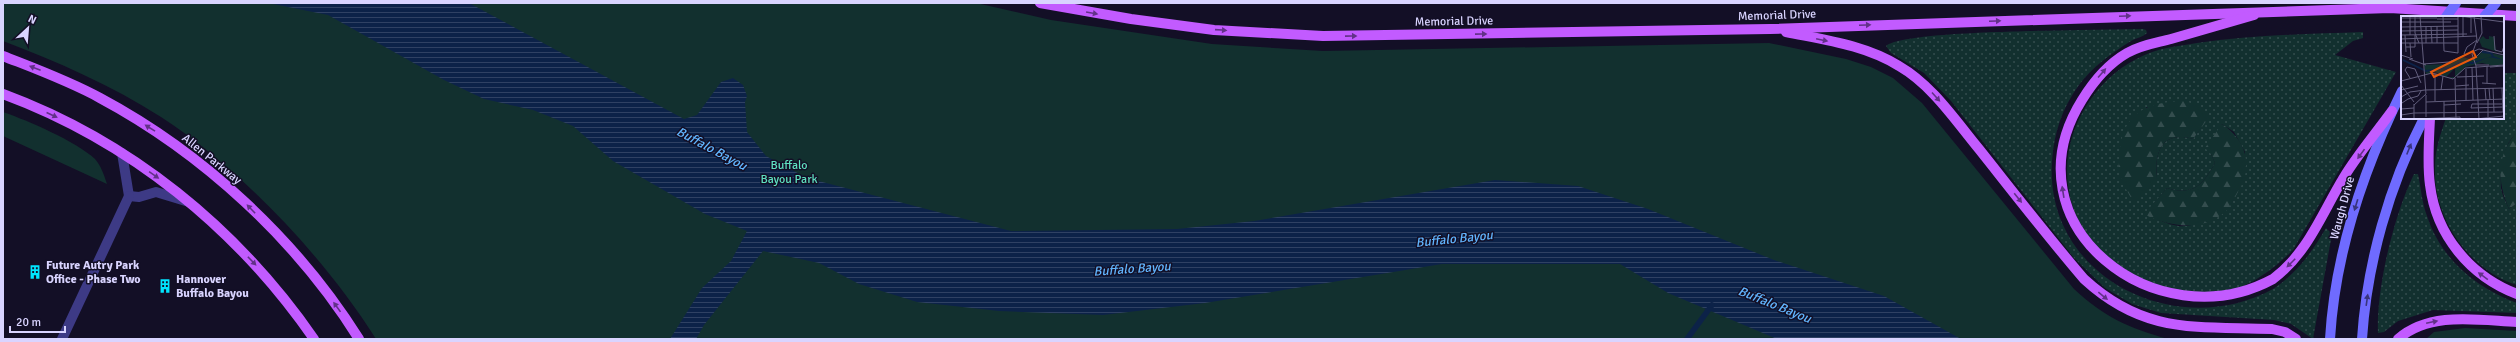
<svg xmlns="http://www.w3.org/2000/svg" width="2520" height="342" font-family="Signika,sans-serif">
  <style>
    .grass { fill: url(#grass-dots); fill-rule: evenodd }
    .forest { fill: url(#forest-firs) }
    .green { fill: #12302f }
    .water { fill: url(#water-rules) }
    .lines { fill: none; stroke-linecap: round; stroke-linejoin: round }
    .stream { stroke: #0c2248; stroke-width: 5.5 }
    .minor { stroke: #3d3a85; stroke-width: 10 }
    .secondary { stroke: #6f6bff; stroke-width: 10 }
    .primary { stroke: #c25bff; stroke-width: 10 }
    .secondary-bridge { stroke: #6f6bff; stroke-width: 10 }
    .oneway { fill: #623188 }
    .oneway2 { fill: #38347d }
    .labels { text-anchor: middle; stroke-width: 3; stroke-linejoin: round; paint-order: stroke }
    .street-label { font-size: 12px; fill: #d9d4ff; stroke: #130f26 }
    .park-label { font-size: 12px; fill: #5fe0c0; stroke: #130f26 }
    .poi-label { font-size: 12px; font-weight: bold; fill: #d9d4ff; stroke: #130f26; text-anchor: start }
    .water-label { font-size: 13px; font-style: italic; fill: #62b6ff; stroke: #130f26 }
    .inset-river { fill: none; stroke: #0c2248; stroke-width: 2 }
    .inset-road { fill: none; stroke: #625e7d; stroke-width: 1 }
    .view { fill: #e8590c; fill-opacity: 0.15; stroke: #e8590c; stroke-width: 2 }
    .inset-edge { fill: none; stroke: #d9d4ff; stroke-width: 2 }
  </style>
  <defs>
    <pattern id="grass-dots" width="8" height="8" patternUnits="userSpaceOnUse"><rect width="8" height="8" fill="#12302f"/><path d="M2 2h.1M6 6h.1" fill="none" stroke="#344d4e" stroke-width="1.8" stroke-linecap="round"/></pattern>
    <pattern id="forest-firs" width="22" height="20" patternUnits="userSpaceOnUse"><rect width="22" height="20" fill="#12302f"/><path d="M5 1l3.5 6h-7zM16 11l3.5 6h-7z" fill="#344d4e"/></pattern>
    <pattern id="water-rules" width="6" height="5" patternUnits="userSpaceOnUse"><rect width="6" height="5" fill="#0c2248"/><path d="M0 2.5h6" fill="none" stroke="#2f4163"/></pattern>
  </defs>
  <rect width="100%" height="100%" fill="#130f26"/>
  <g class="grass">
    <path d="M2081 30 2143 29 2146 30 2147 33C2143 37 2136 38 2131 41 2112 53 2092 67 2079 85 2062 108 2054 133 2052 161 2044 277 2176 342 2273 289 2297 273 2312 252 2326 228L2332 234 2313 339 2291 324 2274 320 2161 313 2132 304 2105 288 2074 258 1951 101 1924 73 1891 53 1886 46C1903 31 2050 31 2081 30Z"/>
    <path d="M2363 32V38L2353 41 2335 55 2396 72 2293 250C2266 277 2232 299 2191 296 2182 295 2171 289 2162 286 2151 283 2125 277 2118 270 2102 256 2081 230 2074 210 2051 148 2088 78 2147 54 2163 47 2181 46 2197 43 2252 35 2307 34 2363 32ZM2146 107 2209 116 2193 139C2161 130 2154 153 2157 180ZM2222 124 2234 132 2245 152C2239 184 2240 212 2203 222 2196 224 2187 227 2179 226 2168 225 2155 218 2145 214L2167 188C2193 196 2203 185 2215 163L2211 154Z"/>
    <path d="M2503 73H2517V133C2503 143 2500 170 2501 188 2502 195 2506 202 2509 209L2517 203V285C2470 271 2433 218 2435 168 2435 150 2440 135 2446 118H2503Z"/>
    <path d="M2414 174H2418C2421 188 2422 203 2427 216 2441 259 2476 288 2517 303V313L2433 310 2398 321 2384 332 2378 333C2376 288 2394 215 2414 174Z"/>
  </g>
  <g class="forest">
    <path d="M2184 101 2198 105 2210 116 2193 139C2161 130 2154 153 2157 180L2134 203C2129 194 2123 185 2120 175 2118 167 2119 156 2120 148 2125 110 2150 102 2184 101Z"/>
    <path d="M2222 124C2246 140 2254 166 2238 192 2234 199 2231 207 2225 212 2203 232 2168 227 2144 214L2167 188C2193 196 2203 185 2215 163L2211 154 2205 148Z"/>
    <path d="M2517 132V203L2509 209C2497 182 2496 155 2517 132Z"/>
  </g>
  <g class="green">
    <path d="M3 3H976L1051 20 1212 44 1323 51 1769 43 1846 59 1871 67 1893 78 1922 103 2074 289C2104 317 2129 328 2168 339H376C325 258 241 169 161 117 111 85 58 62 3 41Z"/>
    <path d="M3 112C29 121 75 141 95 159 101 166 104 175 107 184L3 136Z"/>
    <polygon points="2465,328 2517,331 2517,339 2426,339 2434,332"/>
  </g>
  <polygon class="water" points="268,3 469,3 684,119 697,115 721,82 733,78 743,85 747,96 745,102 747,132 766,156 807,178 1011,231 1177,229 1254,221 1495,180 1578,186 1648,209 1774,260 1884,296 1961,339 1777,339 1668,293 1620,264 1442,264 1205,303 1103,315 999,311 917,302 859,284 819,263 763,251 704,325 696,339 670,339 702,288 731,261 747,231 705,214 613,161 573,126 533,110 484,99 444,80 328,15"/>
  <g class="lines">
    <polyline class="stream" points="1687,339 1712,305"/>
    <g class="minor">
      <polyline points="122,153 129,196"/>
      <polyline points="129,196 139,197 156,192 189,202"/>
      <polyline points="62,339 129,196"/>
    </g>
    <g class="secondary">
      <path d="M2330 339C2335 253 2364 168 2402 91"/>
      <path d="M2362 339C2367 263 2389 186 2424 118"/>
    </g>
    <g class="primary">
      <polyline points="1040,3 1131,19 1214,30 1323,36 1770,29 2390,8 2517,16"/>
      <path d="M2254 15C2226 23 2199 31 2171 39 2156 43 2141 45 2127 53 2108 64 2093 82 2082 100 2004 225 2157 342 2273 279 2308 253 2322 213 2344 177 2358 154 2376 133 2392 111"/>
      <path d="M1786 32C1825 40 1865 45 1899 66 1932 85 1955 120 1979 149 2014 193 2048 237 2084 279 2145 335 2196 326 2272 329L2285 332 2296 339"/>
      <path d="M3 56C36 69 69 81 100 98 203 153 297 240 359 339"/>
      <path d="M3 94C130 141 237 228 314 339"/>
      <path d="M2430 118C2429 140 2427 164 2430 185 2436 235 2470 276 2517 294"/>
      <path d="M2398 339C2430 311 2477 320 2517 322"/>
    </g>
    <g class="secondary-bridge">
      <polyline points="2446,17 2456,3"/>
      <polyline points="2484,17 2496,3"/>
    </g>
  </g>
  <defs><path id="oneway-solid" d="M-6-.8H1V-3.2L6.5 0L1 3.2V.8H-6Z"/></defs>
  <g class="oneway">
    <use href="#oneway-solid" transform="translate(1092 13) rotate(10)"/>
    <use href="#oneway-solid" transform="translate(2125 16) rotate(-2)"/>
    <use href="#oneway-solid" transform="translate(1995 21) rotate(-2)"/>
    <use href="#oneway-solid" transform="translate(1865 25) rotate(-2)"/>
    <use href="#oneway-solid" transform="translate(1221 30) rotate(4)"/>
    <use href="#oneway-solid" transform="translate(1481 34) rotate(-1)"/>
    <use href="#oneway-solid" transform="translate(1351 36) rotate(-1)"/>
    <use href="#oneway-solid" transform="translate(1822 40) rotate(12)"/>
    <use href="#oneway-solid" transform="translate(35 68) rotate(-159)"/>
    <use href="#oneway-solid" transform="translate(2102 73) rotate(-49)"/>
    <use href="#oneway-solid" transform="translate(1936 97) rotate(48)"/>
    <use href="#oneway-solid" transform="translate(52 115) rotate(25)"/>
    <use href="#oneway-solid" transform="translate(150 128) rotate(-148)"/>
    <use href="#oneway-solid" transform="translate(2361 154) rotate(126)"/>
    <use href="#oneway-solid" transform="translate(154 175) rotate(35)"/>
    <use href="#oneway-solid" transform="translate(2063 192) rotate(-99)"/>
    <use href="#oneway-solid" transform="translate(2018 198) rotate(51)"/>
    <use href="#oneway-solid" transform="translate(251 209) rotate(-134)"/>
    <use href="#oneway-solid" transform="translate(252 261) rotate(46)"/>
    <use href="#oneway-solid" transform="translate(2291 263) rotate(135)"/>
    <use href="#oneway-solid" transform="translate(2483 276) rotate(-144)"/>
    <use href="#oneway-solid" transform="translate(2103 296) rotate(39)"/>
    <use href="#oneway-solid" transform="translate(337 307) rotate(-126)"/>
    <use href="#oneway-solid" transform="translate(2432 322) rotate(-12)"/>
  </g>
  <g class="oneway2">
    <use href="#oneway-solid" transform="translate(2409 149) rotate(-68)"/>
    <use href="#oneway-solid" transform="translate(2356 205) rotate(107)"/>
    <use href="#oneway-solid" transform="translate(2367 300) rotate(-82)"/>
  </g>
  <defs>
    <symbol id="building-bare" viewBox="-9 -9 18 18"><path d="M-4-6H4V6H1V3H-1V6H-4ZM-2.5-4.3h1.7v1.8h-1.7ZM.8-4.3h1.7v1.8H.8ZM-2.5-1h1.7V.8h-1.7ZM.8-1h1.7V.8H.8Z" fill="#00e5ff" stroke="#130f26" stroke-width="2.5" paint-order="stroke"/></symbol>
  </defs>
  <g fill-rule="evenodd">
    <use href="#building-bare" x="25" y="262" width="20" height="20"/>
    <use href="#building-bare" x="155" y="276" width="20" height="20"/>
  </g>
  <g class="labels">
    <g class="street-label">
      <text transform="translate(1777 15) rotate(-2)" y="4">Memorial Drive</text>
      <text transform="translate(1454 21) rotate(-1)" y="4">Memorial Drive</text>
      <text transform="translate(212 159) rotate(39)" y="4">Allen Parkway</text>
      <text transform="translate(2342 208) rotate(-75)" y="4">Waugh Drive</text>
    </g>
    <g class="park-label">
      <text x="789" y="169">Buffalo<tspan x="789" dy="14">Bayou Park</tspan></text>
    </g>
    <g class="poi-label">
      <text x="46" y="269">Future Autry Park<tspan x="46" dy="14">Office - Phase Two</tspan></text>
      <text x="176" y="283">Hannover<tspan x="176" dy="14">Buffalo Bayou</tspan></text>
    </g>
    <g class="water-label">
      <text transform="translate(712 148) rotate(28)" y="5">Buffalo Bayou</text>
      <text transform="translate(1454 238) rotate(-6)" y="5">Buffalo Bayou</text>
      <text transform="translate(1132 268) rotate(-4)" y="5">Buffalo Bayou</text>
      <text transform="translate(1775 304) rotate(22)" y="5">Buffalo Bayou</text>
    </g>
  </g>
  <g transform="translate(2401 16)">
    <rect width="103" height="103" fill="#130f26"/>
    <path d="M82 20 85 23H88V20L93 21 95 35 103 38 81 31 78 24ZM82 35 103 40V48L93 50 81 47 64 51 56 60 53 62H51L46 61H54V52L45 61 34 56 25 58 23 49 46 48 62 41 72 44Z" fill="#12302f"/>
    <path d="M92 40 103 44 88 41 72 48 59 47 45 54 43 58 44 53 25 56 2 45 0 57 2 43 25 54 49 51 58 46H72Z" fill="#0c2248"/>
    <path class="inset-river" d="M81 36 90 37 92 40"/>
    <path class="inset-road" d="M9 0V19M14 0V17L18 27M42 0 43 35 57 37M57 0V37M58 0 103 6M62 0V21M73 0 76 24 71 38 75 50 78 103M0 2H36M70 2V17M36 3H57M0 6H50M25 10V27M30 10 31 27M36 10V27M0 11 57 10M0 15 57 14M0 19 66 18M4 19 5 36M93 20 94 34 101 36 103 30M0 23 75 20M0 27H57M9 27 10 41M76 27 81 17 80 0M5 31H14V19M63 38 66 31 76 24M0 39 12 43M8 43 25 49M73 43 82 34M22 48 48 46 78 33 103 39M75 49H88M86 50V67M89 51 102 50M71 52 72 84M65 53V84M34 58V85M56 61 83 60M9 62 4 54 6 51 14 53 20 67M54 62 55 103M0 65 31 57 52 63 64 52 103 49M81 67 95 68M0 69 13 86M55 70 68 69M84 72 85 84M88 72 89 84M92 72 93 96M101 72 102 96M0 74 17 70M24 74 103 72M40 74 42 60M25 79V101M0 81 9 76 24 74M87 84V101M43 85V103M25 86 103 83M1 87 7 83 17 80 20 75M13 88V103M101 88H71L70 92 102 91M13 89 25 78 19 0M43 89 60 88M0 93 13 92M13 97 103 96M0 99 13 97M16 103 59 101V103M74 103 103 100"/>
    <path class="view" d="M72 35 75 41 33 61 30 56Z"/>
    <rect width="103" height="103" class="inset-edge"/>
  </g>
  <rect width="2520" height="342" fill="none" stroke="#d9d4ff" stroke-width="8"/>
  <g transform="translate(28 28) rotate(26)" stroke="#130f26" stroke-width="3" paint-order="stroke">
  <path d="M0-3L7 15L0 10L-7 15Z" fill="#d9d4ff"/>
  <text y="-6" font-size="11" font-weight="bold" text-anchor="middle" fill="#d9d4ff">N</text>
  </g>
  <path d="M10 326v6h55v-6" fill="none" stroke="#d9d4ff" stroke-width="2"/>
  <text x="16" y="326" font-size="12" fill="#d9d4ff" stroke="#130f26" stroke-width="3" paint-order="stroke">20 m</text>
</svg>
